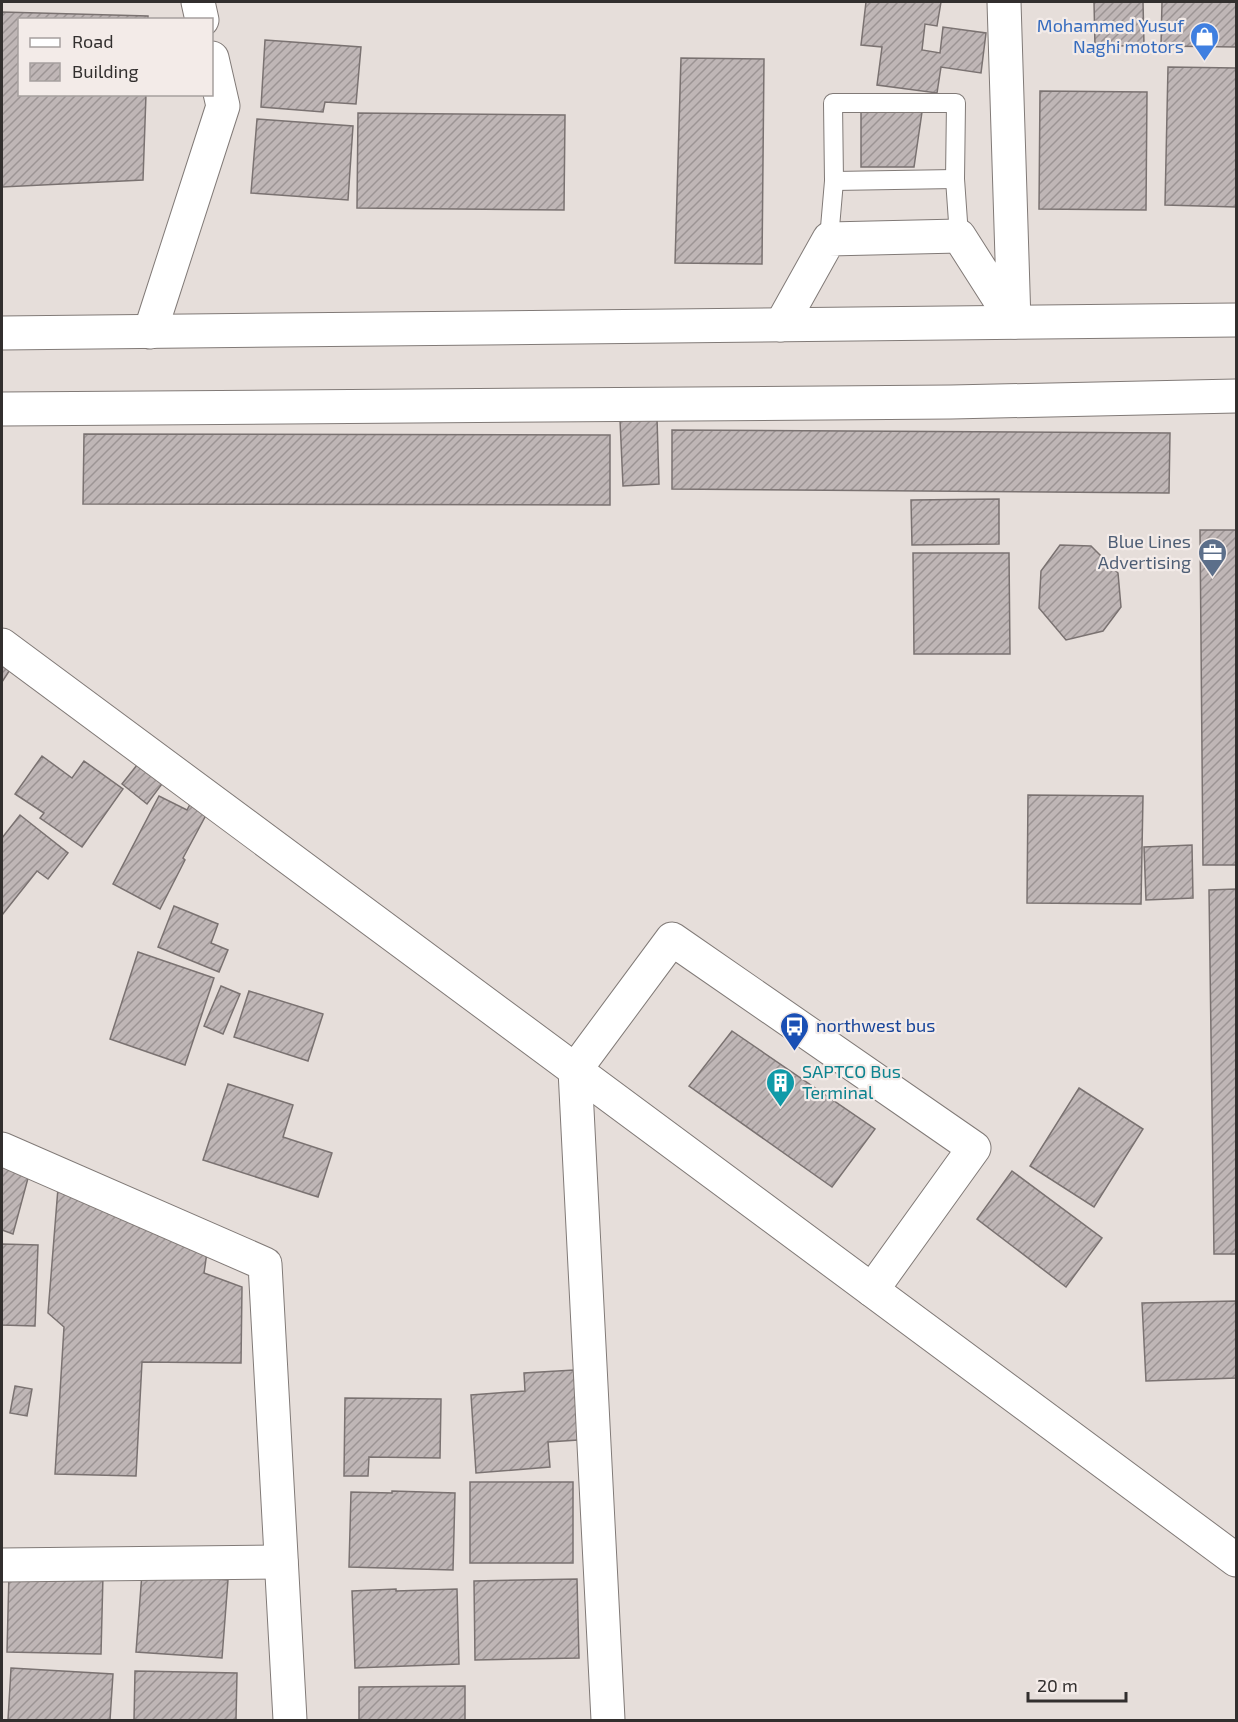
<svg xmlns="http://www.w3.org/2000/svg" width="1238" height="1722" font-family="'Exo 2',sans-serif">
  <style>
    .building { fill: url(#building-hatch); stroke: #7a7271; stroke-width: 1.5 }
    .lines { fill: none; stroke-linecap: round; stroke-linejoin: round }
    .lane-casing { stroke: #817a77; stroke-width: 20 }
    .street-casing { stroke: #817a77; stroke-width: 35 }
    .secondary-casing { stroke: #817a77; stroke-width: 35 }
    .lane { stroke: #fff; stroke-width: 18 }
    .street { stroke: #fff; stroke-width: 33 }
    .secondary { stroke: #fff; stroke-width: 33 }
    .labels { text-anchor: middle; stroke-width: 4.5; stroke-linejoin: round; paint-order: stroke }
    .shop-label { font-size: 18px; fill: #366cbe; stroke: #f3ebe8; text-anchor: end }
    .service-label { font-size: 18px; fill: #4e5e75; stroke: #f3ebe8; text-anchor: end }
    .transit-label { font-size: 18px; fill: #164399; stroke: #f3ebe8; text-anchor: start }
    .culture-label { font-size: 18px; fill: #0d838f; stroke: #f3ebe8; text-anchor: start }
  </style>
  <defs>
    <pattern id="building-hatch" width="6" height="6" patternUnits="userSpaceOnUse" patternTransform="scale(1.5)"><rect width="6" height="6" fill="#bfb6b6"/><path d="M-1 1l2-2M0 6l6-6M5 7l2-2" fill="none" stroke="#9c9494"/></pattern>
  </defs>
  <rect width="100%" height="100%" fill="#e6deda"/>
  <g class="building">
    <polygon points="866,2 941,2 937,26 925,24 922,50 940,53 943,27 986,33 981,73 941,67 937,93 877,85 882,47 861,45"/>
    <polygon points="1094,2 1143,2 1144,45 1095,47"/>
    <polygon points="1162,2 1236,2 1236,47 1161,46"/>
    <polygon points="2,12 148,16 148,20 20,20 20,94 146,94 143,180 2,187"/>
    <polygon points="265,40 361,47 356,104 325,102 323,112 261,107"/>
    <polygon points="681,58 764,59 762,264 675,263"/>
    <polygon points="1168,67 1236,68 1236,207 1165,205"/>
    <polygon points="1040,91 1147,92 1146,210 1039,209"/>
    <polygon points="861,110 922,112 914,167 861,167"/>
    <polygon points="358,113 565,115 564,210 357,208"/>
    <polygon points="257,119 353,126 348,200 251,193"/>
    <polygon points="657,418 659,484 623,486 620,420"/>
    <polygon points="672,430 1170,433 1169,493 672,489"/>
    <polygon points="84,434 610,435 610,505 83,504"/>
    <polygon points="999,499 999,544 912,545 911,500"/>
    <polygon points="1200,530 1236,530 1236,865 1203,865"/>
    <polygon points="1060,545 1091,546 1118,573 1121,607 1103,631 1066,640 1039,608 1041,571"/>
    <polygon points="913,553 1009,553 1010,654 914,654"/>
    <polygon points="2,649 17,659 2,682"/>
    <polygon points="42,756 72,778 84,761 123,789 82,847 40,818 44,813 15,794"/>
    <polygon points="137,765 162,784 147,804 122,784"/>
    <polygon points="196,793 213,802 183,858 185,860 160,909 113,884 159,796 187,810"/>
    <polygon points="1028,795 1143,796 1141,904 1027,903"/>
    <polygon points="20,815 68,853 48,879 37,871 2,915 2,838"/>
    <polygon points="1192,845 1193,898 1146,900 1144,847"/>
    <polygon points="1236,889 1236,1254 1214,1254 1209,890"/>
    <polygon points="174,906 218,924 211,943 228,950 219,972 158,947"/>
    <polygon points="138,952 214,978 185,1065 110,1039"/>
    <polygon points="221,986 240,994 223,1034 204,1026"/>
    <polygon points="249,991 323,1014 308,1061 234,1037"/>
    <polygon points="732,1031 875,1129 832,1187 689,1086"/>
    <polygon points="228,1084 293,1105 283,1137 332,1153 318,1197 203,1160"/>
    <polygon points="1079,1088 1143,1129 1094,1207 1030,1166"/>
    <polygon points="2,1159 31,1167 13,1234 2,1230"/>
    <polygon points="1012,1171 1102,1238 1066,1287 977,1219"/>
    <polygon points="58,1188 207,1252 204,1273 242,1287 241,1363 142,1362 136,1476 55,1474 64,1327 48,1313"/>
    <polygon points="2,1244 38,1245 35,1326 2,1325"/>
    <polygon points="1236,1301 1236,1378 1146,1381 1142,1303"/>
    <polygon points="574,1370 578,1440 548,1442 550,1467 476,1473 471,1395 525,1391 524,1373"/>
    <polygon points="15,1386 32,1389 27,1416 10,1413"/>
    <polygon points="345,1398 441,1399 440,1458 369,1457 368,1476 344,1476"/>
    <rect x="470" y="1482" width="103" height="81"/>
    <polygon points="392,1491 455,1493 453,1570 349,1567 351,1492 392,1493"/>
    <polygon points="9,1573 103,1575 101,1654 7,1652"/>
    <polygon points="142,1573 228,1580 222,1658 136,1652"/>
    <polygon points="577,1579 579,1658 475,1660 474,1581"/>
    <polygon points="396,1589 396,1591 457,1589 459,1664 355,1668 352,1591"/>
    <polygon points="11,1668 113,1674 110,1720 8,1720"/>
    <polygon points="135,1671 237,1673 236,1720 134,1720"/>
    <polygon points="465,1686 465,1720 359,1720 359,1687"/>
  </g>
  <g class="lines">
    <defs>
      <g id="lane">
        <polyline points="834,181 955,179"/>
        <polyline points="829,239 834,181 833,103 956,103 955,179 959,236"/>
      </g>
      <g id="street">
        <polyline points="198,2 202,20"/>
        <polyline points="781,325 829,239 959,236 1014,322 1004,2"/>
        <polyline points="150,332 223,106 212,58"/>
        <polyline points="2,645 1236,1560"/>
        <polyline points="2,1149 265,1264 290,1720"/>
        <polyline points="2,1565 281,1562"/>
        <polyline points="608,1720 575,1070 672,939 974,1148 872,1290"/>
      </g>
      <g id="secondary">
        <polyline points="2,333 1236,320"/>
        <polyline points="2,409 951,402 1236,396"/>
      </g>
    </defs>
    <use href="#lane" class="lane-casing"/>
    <use href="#street" class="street-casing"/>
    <use href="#secondary" class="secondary-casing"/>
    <use href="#lane" class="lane"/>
    <use href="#street" class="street"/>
    <use href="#secondary" class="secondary"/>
  </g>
  <defs>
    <symbol id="shop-pin" viewBox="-11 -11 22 30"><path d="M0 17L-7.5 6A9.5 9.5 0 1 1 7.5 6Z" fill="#3f7fe0" stroke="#f3ebe8"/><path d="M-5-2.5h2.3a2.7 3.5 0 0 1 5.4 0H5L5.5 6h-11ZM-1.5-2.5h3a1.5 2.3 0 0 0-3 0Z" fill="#fff"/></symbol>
    <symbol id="office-pin" viewBox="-11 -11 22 30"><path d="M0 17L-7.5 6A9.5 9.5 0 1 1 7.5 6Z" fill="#5c6f8a" stroke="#f3ebe8"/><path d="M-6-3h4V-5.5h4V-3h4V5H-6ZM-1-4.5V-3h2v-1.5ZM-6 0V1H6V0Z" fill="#fff"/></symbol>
    <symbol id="bus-pin" viewBox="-11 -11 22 30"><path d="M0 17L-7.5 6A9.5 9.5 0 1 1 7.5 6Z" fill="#1a4fb4" stroke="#f3ebe8"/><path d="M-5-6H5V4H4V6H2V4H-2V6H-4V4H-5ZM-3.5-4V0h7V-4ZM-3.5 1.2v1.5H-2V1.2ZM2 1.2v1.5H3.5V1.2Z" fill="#fff"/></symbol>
    <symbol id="building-pin" viewBox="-11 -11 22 30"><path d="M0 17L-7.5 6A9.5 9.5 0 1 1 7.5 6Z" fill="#0f9aa8" stroke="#f3ebe8"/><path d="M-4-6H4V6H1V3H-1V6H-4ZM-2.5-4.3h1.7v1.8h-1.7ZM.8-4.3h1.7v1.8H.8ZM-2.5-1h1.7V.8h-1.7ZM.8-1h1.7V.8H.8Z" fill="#fff"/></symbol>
  </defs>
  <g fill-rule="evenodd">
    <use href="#shop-pin" x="1188" y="20" width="33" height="45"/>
    <use href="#office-pin" x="1196" y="536" width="33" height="45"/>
    <use href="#bus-pin" x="778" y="1010" width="33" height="45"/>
    <use href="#building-pin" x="764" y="1066" width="33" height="45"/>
  </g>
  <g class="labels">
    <g class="shop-label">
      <text x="1184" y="32">Mohammed Yusuf<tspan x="1184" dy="21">Naghi motors</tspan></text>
    </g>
    <g class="service-label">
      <text x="1191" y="548">Blue Lines<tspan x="1191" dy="21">Advertising</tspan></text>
    </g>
    <g class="transit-label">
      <text x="816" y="1032">northwest bus</text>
    </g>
    <g class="culture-label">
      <text x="802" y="1078">SAPTCO Bus<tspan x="802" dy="21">Terminal</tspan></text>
    </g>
  </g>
  <rect width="1238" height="1722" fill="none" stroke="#322f2e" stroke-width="6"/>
  <rect x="18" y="18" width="195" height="78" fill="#f3ebe8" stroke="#a6a09e" stroke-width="1.5"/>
  <rect x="30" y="38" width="30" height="9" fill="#ffffff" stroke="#a6a09e" stroke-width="1.5"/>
  <text x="72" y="48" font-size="18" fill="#322f2e">Road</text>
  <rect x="30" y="63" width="30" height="18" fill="url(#building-hatch)" stroke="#a6a09e" stroke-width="1.5"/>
  <text x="72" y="78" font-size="18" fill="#322f2e">Building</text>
  <path d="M1028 1692v9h98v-9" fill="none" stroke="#322f2e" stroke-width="3"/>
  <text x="1037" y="1692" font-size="18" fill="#322f2e" stroke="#f3ebe8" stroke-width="4.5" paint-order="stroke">20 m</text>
</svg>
